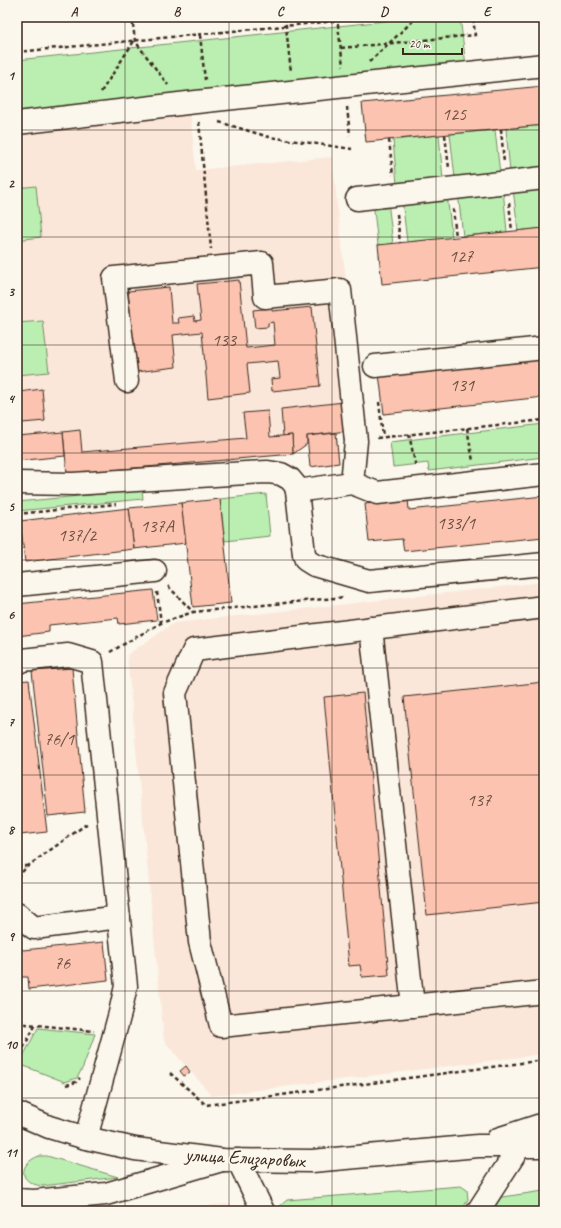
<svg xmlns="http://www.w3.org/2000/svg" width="561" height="1228" font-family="Caveat,sans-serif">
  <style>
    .built { fill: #fbe7da }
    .green { fill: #baefb1; stroke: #7a8c68 }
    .building { fill: #fbc3b0; stroke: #3b2a1e }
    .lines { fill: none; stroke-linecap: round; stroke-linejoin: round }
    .minor-casing { stroke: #3b2a1e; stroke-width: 25 }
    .major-casing { stroke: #3b2a1e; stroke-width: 25 }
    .path { stroke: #3b2a1e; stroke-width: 2.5; stroke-dasharray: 4 3; stroke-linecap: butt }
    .minor { stroke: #fbf7ec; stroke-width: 22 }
    .major { stroke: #fbf7ec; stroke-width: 22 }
    .grid { fill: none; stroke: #3b2a1e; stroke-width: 1; stroke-opacity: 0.55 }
    .labels { text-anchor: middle; stroke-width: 3; stroke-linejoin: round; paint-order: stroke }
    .number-label { font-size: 18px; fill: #6b5042 }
    .street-label { font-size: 20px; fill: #3b2a1e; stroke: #fbf7ec }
    .neatline { fill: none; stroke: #3b2a1e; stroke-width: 1.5 }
    .grid-label { font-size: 13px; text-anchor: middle; font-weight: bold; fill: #3b2a1e }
  </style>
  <rect width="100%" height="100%" fill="#fbf7ec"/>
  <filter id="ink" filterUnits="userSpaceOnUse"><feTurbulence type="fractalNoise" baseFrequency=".025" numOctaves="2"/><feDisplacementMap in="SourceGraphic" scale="8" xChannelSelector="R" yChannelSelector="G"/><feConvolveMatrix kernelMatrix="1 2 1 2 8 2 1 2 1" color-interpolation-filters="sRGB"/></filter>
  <g filter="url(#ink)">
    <g class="built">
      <polygon points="190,111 196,170 332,157 362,422 344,402 281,409 283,436 270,437 267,411 243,413 246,438 82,452 79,430 17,436 17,129"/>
      <polygon points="544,582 544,1054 212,1096 164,1041 127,655 174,623"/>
      <polygon points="227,1204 239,1206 245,1211 135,1211"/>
    </g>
    <g class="green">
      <polygon points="423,17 460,17 466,66 17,117 17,60"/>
      <polygon points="544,125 544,169 510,172 506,129"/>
      <polygon points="495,130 500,174 455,178 450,134"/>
      <polygon points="439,135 443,180 397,184 393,140"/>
      <polygon points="544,184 544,228 518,231 513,188"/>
      <polygon points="36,186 41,237 17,240 17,188"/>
      <polygon points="503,189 507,232 463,236 458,193"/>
      <polygon points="447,194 452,238 407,242 402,199"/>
      <polygon points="388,201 393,244 378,245 373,202"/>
      <polygon points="43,321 49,372 17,375 17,323"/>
      <polygon points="544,424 544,457 429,471 428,463 393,467 390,442"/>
      <polygon points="142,490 143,499 17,511 17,502"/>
      <polygon points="266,494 270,536 225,541 220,499"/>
      <polygon points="38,1028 95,1034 83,1067 77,1078 65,1082 19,1064"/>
      <path d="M39 1156H47L118 1177 42 1186C18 1183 18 1164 39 1156Z"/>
      <polygon points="461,1186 467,1190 468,1199 462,1211 280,1211 280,1206 287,1200"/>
      <polygon points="544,1191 544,1211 488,1211 495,1198"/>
    </g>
    <g class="building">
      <polygon points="544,86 544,125 366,142 362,103"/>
      <polygon points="544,228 544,267 382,284 378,245"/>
      <polygon points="239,280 246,348 275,345 273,322 268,323 268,327 255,328 253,310 272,308 272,311 312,307 320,386 272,391 271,379 280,378 278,361 247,364 250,393 208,398 202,332 173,335 176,367 136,372 128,291 169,287 172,323 179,323 178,318 194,316 195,321 201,320 197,284"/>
      <polygon points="544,356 544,397 384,414 379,374"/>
      <polygon points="42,389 45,421 22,423 19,392"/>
      <polygon points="344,402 347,431 307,436 307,444 293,454 292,435 283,436 281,409"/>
      <polygon points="268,411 270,437 292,435 293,454 67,474 63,432 80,430 82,452 246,438 243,413"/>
      <polygon points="63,432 65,456 17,461 17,436"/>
      <polygon points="336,433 339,463 310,467 307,436"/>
      <polygon points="544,496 544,537 404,551 402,539 369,542 365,504 408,499 409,510"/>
      <polygon points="220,499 231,603 193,607 181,503"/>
      <polygon points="181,503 186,543 134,549 129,508"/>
      <polygon points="129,508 134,549 25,562 20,521"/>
      <polygon points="153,590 157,620 119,624 118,618 49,625 49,632 17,636 17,604"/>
      <polygon points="72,668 85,812 48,816 32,671"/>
      <polygon points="29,680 47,832 20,835 17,808 17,681"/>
      <polygon points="544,682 544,902 427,915 404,697"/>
      <polygon points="363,693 389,975 362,977 360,965 349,966 324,697"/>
      <polygon points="104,942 108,980 29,989 28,977 17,977 17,945 23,950"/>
      <polygon points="186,1066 190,1072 184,1076 180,1071"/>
    </g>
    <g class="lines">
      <defs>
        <g id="minor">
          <polyline points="17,123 196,102 544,65"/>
          <polyline points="357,199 544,178"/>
          <polyline points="375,366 544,348"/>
          <polyline points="127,381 114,278 262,263 265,297 340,290 356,441 352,483"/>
          <polyline points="17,483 73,484 246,473 268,472 281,474 290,479 295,485 297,491 304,554 306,560 314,565 369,581 544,564"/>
          <polyline points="297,491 352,483 377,493 544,474"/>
          <polyline points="17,585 155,571"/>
          <polyline points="544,607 194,650 175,693 200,942 221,1026 544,992"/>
          <polyline points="371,628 413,1006"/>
          <polyline points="17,663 22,660 68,655 92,662 126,986 120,1013 86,1138"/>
          <polyline points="17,914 34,928 119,917"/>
          <polyline points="238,1160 263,1211"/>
          <polyline points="17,1200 34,1201 106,1194 222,1160"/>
          <polyline points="478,1211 520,1146"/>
        </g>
        <g id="major">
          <polyline points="17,1113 49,1127 86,1138 135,1149 222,1160 312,1161 478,1146 544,1146"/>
          <polyline points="498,1139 544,1124"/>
        </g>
      </defs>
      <use href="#minor" class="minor-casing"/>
      <use href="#major" class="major-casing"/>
      <g class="path">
        <polyline points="132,17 135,41 168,85"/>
        <polyline points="285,17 291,72"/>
        <polyline points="337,17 343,66"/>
        <polyline points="200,35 205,80"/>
        <polyline points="341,48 475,35 473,17"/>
        <polyline points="17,52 377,17"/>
        <polyline points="369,62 417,17"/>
        <polyline points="101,92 134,41"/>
        <polyline points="347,107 350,135"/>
        <polyline points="199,122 211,249"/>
        <polyline points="219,122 269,137 352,149"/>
        <polyline points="501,129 504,163"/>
        <polyline points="445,135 449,168"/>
        <polyline points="389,140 393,175"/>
        <polyline points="509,203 512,231"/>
        <polyline points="453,209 456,237"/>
        <polyline points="397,214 400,243"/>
        <polyline points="379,402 383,437"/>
        <polyline points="467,428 473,461"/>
        <polyline points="409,434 416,468"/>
        <polyline points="377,438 544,420"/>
        <polyline points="17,514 116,504"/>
        <polyline points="168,586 193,612 345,597"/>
        <polyline points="157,592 161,623"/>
        <polyline points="110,652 161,623 193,612"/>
        <polyline points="17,866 28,866"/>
        <polyline points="17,877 28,866 88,823"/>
        <polyline points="17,1023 94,1031"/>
        <polyline points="17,1060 36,1024"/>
        <polyline points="170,1073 206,1105 544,1060"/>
        <polyline points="66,1085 76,1082 80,1078"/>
      </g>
      <use href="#minor" class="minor"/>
      <use href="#major" class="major"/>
    </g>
  </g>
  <path class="grid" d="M125 17V1211M229 17V1211M332 17V1211M436 17V1211M17 130H544M17 237H544M17 345H544M17 453H544M17 560H544M17 668H544M17 775H544M17 883H544M17 991H544M17 1098H544"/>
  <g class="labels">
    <g class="number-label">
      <text x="454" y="120">125</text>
      <text x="461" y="262">127</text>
      <text x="224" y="346">133</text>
      <text x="462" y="391">131</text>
      <text x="456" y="529">133/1</text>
      <text x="157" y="532">137А</text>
      <text x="77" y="541">137/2</text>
      <text x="59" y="745">76/1</text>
      <text x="479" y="806">137</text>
      <text x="62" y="969">76</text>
    </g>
    <g class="street-label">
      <text transform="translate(245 1157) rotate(3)" y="7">улица Елизаровых</text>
    </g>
  </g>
  <rect width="561" height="1228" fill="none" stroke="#fbf7ec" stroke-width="44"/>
  <path d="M403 48v6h59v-6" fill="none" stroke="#3b2a1e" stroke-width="2"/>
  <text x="409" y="48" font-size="12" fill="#3b2a1e" stroke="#fbf7ec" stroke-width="3" paint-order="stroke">20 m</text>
  <rect x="22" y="22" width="517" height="1184" class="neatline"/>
  <g class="grid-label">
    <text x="74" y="16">A</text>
    <text x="177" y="16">B</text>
    <text x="280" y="16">C</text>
    <text x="384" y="16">D</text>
    <text x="487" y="16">E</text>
    <text x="11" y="80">1</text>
    <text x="11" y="188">2</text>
    <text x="11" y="296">3</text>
    <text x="11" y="403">4</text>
    <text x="11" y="511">5</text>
    <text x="11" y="619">6</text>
    <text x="11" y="726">7</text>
    <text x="11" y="834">8</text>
    <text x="11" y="941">9</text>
    <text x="11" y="1049">10</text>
    <text x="11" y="1157">11</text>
  </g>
</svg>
